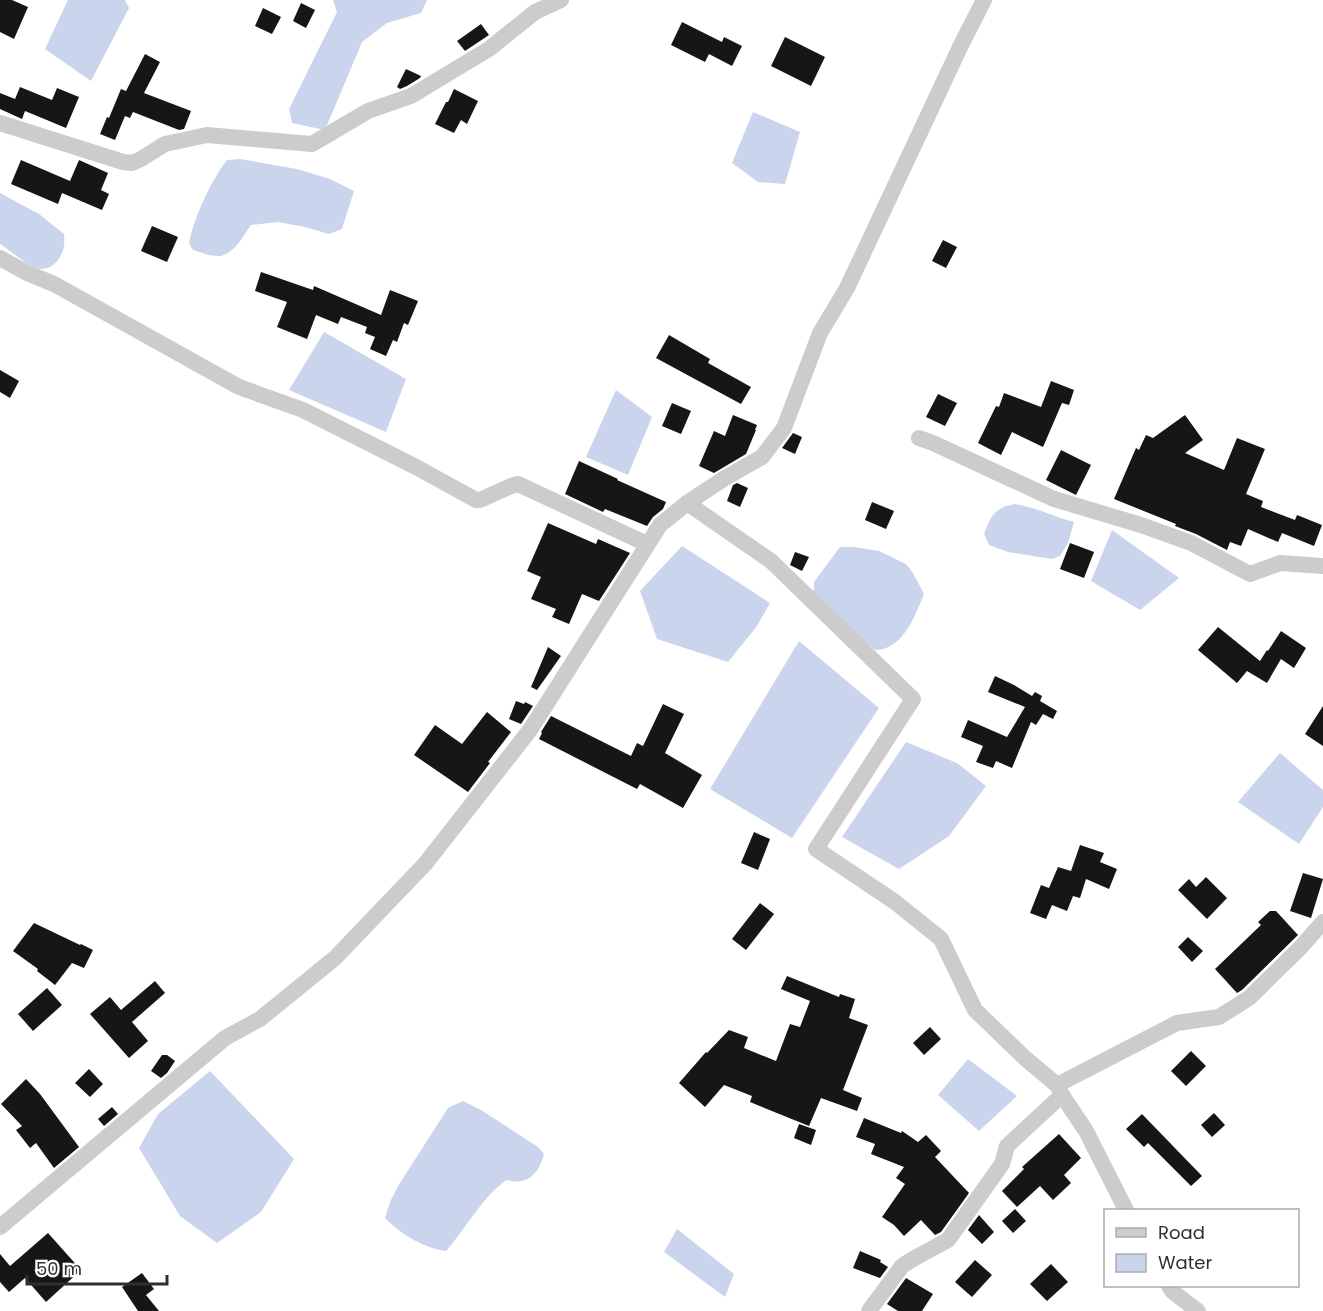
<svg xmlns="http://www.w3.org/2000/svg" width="1323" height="1311" font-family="Poppins,sans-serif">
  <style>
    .water { fill: #cad4ec }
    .building { fill: #161616 }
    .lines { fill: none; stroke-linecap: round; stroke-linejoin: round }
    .minor { stroke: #ccc; stroke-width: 16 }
  </style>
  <rect width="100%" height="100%" fill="#fff"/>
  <g class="water">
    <polygon points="68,0 125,0 129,8 91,81 45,49"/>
    <polygon points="333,0 427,0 421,13 387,23 362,42 325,130 292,123 289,109 337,12"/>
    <polygon points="753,112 800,132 785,184 758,182 732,163"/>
    <path d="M240 159 297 169 330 179 354 191 342 229 329 234 305 227 278 222 251 225C243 236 233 257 217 256 209 256 200 252 193 250L189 243C194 218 211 180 227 160Z"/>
    <path d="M0 193 39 214 64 234C65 244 64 253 57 261 52 267 44 271 36 268 29 267 7 248 0 244Z"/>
    <polygon points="324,332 406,379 386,432 289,390"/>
    <polygon points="616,390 652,417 628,475 586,457"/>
    <path d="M1014 504C1036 507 1054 517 1074 522L1068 543 1060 556 1052 559 1008 552 989 545 984 534C991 516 994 508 1014 504Z"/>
    <polygon points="1112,530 1179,578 1140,610 1091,581"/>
    <polygon points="682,546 770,603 757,626 728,662 657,639 640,591"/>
    <path d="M840 547H854L879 551 906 564 913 573 924 594C915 616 903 650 875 650L813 599 814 582Z"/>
    <polygon points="799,641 879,708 792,838 710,789"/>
    <polygon points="906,742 957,763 986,786 949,836 899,869 842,837"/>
    <polygon points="1280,753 1323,790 1323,807 1299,844 1238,802"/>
    <polygon points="968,1059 1017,1096 979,1131 938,1095"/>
    <polygon points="210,1071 294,1159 261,1212 217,1243 180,1216 139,1148 158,1114"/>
    <path d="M463 1101 481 1110 538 1147 544 1154C539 1173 528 1186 507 1180 484 1194 465 1230 446 1251 423 1248 401 1234 385 1218L390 1202 398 1186 448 1108Z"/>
    <polygon points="677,1229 734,1274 725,1297 664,1252"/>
  </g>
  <g class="building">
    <polygon points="0,0 12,0 28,7 14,39 0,32"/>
    <polygon points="301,3 315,10 306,28 293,21"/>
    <polygon points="263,8 281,17 272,34 255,26"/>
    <polygon points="682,22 722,42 724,37 742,46 732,66 709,54 705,62 671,45"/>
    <polygon points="481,24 489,35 465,51 457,41"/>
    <polygon points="785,37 825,57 811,86 771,66"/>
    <polygon points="145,54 160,62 144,93 191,111 184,129 179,130 133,112 130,118 125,116 115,140 100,134 107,117 109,118 121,89 126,91"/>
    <polygon points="406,69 421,76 420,78 407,86 400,89 397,87"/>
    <polygon points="20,87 52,100 57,88 79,97 66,128 25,111 22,119 0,109 0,93 15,99"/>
    <polygon points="454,89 478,101 467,124 461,120 454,133 435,124 446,102 448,102"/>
    <polygon points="21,160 70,181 79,160 108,173 101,190 109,194 102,210 62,193 58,204 11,184"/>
    <polygon points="152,226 178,237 167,262 141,251"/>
    <polygon points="943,240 957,247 946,268 932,261"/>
    <polygon points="261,272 313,290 314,286 381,315 390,290 418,301 408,325 404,323 397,342 393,340 386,356 370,349 375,337 365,333 367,327 341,317 338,324 316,315 307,339 277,327 287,302 255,291"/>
    <polygon points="669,335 710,359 708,363 751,387 741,404 656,358"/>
    <polygon points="0,370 19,381 10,398 0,392"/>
    <polygon points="1051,381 1074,390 1069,405 1062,403 1043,447 1012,432 1001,455 978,443 996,406 999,407 1004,393 1041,407"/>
    <polygon points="938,394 957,403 945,426 926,417"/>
    <polygon points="672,403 691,411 681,434 662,426"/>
    <polygon points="733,415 757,425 755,430 756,430 746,454 714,473 699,466 714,431 725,436"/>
    <polygon points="1185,415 1203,440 1185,453 1224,470 1237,438 1265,449 1246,494 1263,501 1261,507 1295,520 1297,515 1322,525 1314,546 1282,533 1278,542 1248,529 1241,546 1230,542 1227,550 1196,534 1175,526 1176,524 1114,499 1136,448 1139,450 1146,435 1153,438"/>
    <polygon points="793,433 802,437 795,454 782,448"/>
    <polygon points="1061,450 1091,465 1076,495 1046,480"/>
    <polygon points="579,461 618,479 617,480 666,502 663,509 653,517 647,526 605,509 603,512 565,494"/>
    <polygon points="737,483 748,488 740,507 727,501 733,485"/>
    <polygon points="872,502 894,511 886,529 865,520"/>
    <polygon points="548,523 596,544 598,539 630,553 599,601 582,594 569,624 552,617 556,609 531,599 541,577 527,571"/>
    <polygon points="1070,543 1094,552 1084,578 1060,569"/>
    <polygon points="795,552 809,557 802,571 790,565"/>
    <polygon points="1218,627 1260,661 1267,650 1268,651 1281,631 1306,648 1294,668 1281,659 1267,683 1247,671 1237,683 1198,650"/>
    <polygon points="548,647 561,656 537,690 531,687"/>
    <polygon points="995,676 1014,685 1032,696 1035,692 1042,696 1040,701 1057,711 1053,719 1043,714 1036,725 1031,722 1012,768 996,761 993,768 976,762 983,746 961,737 968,720 1007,737 1025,707 988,692"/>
    <polygon points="516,701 524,704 525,702 533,706 521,724 509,719"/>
    <polygon points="663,704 684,714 665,753 702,775 683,808 640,784 637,789 539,739 542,733 541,732 551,716 631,756 637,743 643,746"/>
    <polygon points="1323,706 1323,746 1305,734"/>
    <polygon points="487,712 511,732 488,762 490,763 468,792 414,755 435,725 462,744"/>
    <polygon points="754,832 770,839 758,870 741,863"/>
    <polygon points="1080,845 1104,853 1100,862 1117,869 1109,889 1086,879 1080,898 1073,896 1067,911 1052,905 1046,919 1030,913 1041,885 1049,888 1058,867 1071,871"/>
    <polygon points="1303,873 1323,879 1311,918 1290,911"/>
    <polygon points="1206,877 1227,898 1207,919 1178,890 1189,879 1196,887"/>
    <polygon points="760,903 774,914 746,950 732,939"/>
    <polygon points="1270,911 1276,911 1298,935 1242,990 1237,993 1215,969 1261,925 1258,922"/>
    <polygon points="34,923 80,945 81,944 93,950 84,968 72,963 55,985 37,971 38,969 13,951"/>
    <polygon points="1188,937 1203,951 1192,962 1178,947"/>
    <polygon points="787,976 839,997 840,994 855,999 849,1018 868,1025 843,1090 862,1098 857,1111 821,1098 809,1126 750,1102 752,1096 724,1085 705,1107 679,1083 706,1052 707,1053 729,1030 748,1037 744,1048 776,1061 790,1024 800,1027 810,1001 781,989"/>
    <polygon points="155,981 165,993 132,1022 148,1041 129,1058 90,1014 110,997 121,1010"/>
    <polygon points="47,988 62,1005 33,1031 18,1014"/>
    <polygon points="930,1027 941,1039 924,1055 913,1043"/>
    <polygon points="1191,1051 1206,1066 1186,1086 1171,1071"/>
    <polygon points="162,1055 167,1055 175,1061 167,1073 161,1078 151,1071"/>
    <polygon points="89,1069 103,1084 90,1097 75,1083"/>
    <polygon points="26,1079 40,1094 79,1147 54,1168 36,1143 30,1148 16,1130 22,1126 1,1104"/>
    <polygon points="112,1107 118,1114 104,1126 98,1119"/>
    <polygon points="1214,1113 1225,1125 1212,1137 1201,1125"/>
    <polygon points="1142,1114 1202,1176 1191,1186 1148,1143 1144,1147 1126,1129"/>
    <polygon points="864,1118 901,1133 902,1131 918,1142 926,1135 941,1151 935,1157 969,1193 941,1232 935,1235 921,1220 904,1236 894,1225 882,1217 905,1184 896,1178 904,1167 871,1154 875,1144 856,1137"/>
    <polygon points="799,1124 816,1130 811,1145 794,1138"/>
    <polygon points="1059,1134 1081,1158 1064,1175 1071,1183 1053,1200 1040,1186 1017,1207 1002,1191 1024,1169 1022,1167"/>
    <polygon points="1015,1209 1026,1221 1013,1233 1002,1221"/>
    <polygon points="979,1215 994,1232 982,1244 968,1230"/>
    <polygon points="48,1233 81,1270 46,1302 25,1278 9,1292 0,1282 0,1254 10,1266"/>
    <polygon points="860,1251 881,1260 880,1262 888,1267 880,1278 853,1268"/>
    <polygon points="975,1260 992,1275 972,1297 955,1282"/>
    <polygon points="1051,1264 1068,1282 1047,1301 1030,1284"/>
    <polygon points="142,1273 154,1289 146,1295 159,1311 138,1311 122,1287"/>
    <polygon points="906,1278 933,1294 922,1311 898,1311 887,1304"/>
  </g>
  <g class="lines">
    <g class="minor">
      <polyline points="0,123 123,162 132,163 141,159 165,144 207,135 312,144 368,111 411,96 489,49 535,12 561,0"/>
      <polyline points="0,258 27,273 54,284 239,387 303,410 416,467 476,500 480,500 511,486 518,484 647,544"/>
      <polyline points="919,438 933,443 1054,499 1141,525 1191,543 1250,574 1280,563 1323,566"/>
      <polyline points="687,503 771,561 913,699 816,849 895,902 941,939 975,1010 1026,1059 1057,1085 1062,1095 1086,1131 1126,1210"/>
      <polyline points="1057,1085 1177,1023 1219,1017 1249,998 1301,947 1323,922"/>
      <polyline points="0,1227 225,1038 260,1019 335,958 425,864 530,730 660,525 687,503 725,478 762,457 784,428 820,333 847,288 961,45 984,0"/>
      <polyline points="1169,1286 1173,1292 1198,1311"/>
      <polyline points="869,1311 902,1266 913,1259 948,1240 1002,1164 1007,1146 1062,1095"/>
    </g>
  </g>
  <rect x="1104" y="1209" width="195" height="78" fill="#ffffff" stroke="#acacac" stroke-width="1.5"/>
  <rect x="1116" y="1228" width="30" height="9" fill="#cccccc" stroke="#acacac" stroke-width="1.5"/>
  <text x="1158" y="1239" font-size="18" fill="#2f2f2f">Road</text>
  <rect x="1116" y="1254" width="30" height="18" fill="#cad4ec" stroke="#acacac" stroke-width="1.5"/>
  <text x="1158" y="1269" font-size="18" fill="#2f2f2f">Water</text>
  <path d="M27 1275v9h140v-9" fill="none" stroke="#2f2f2f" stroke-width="3"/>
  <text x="36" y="1275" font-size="18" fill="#2f2f2f" stroke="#ffffff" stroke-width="4.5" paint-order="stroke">50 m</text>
</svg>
